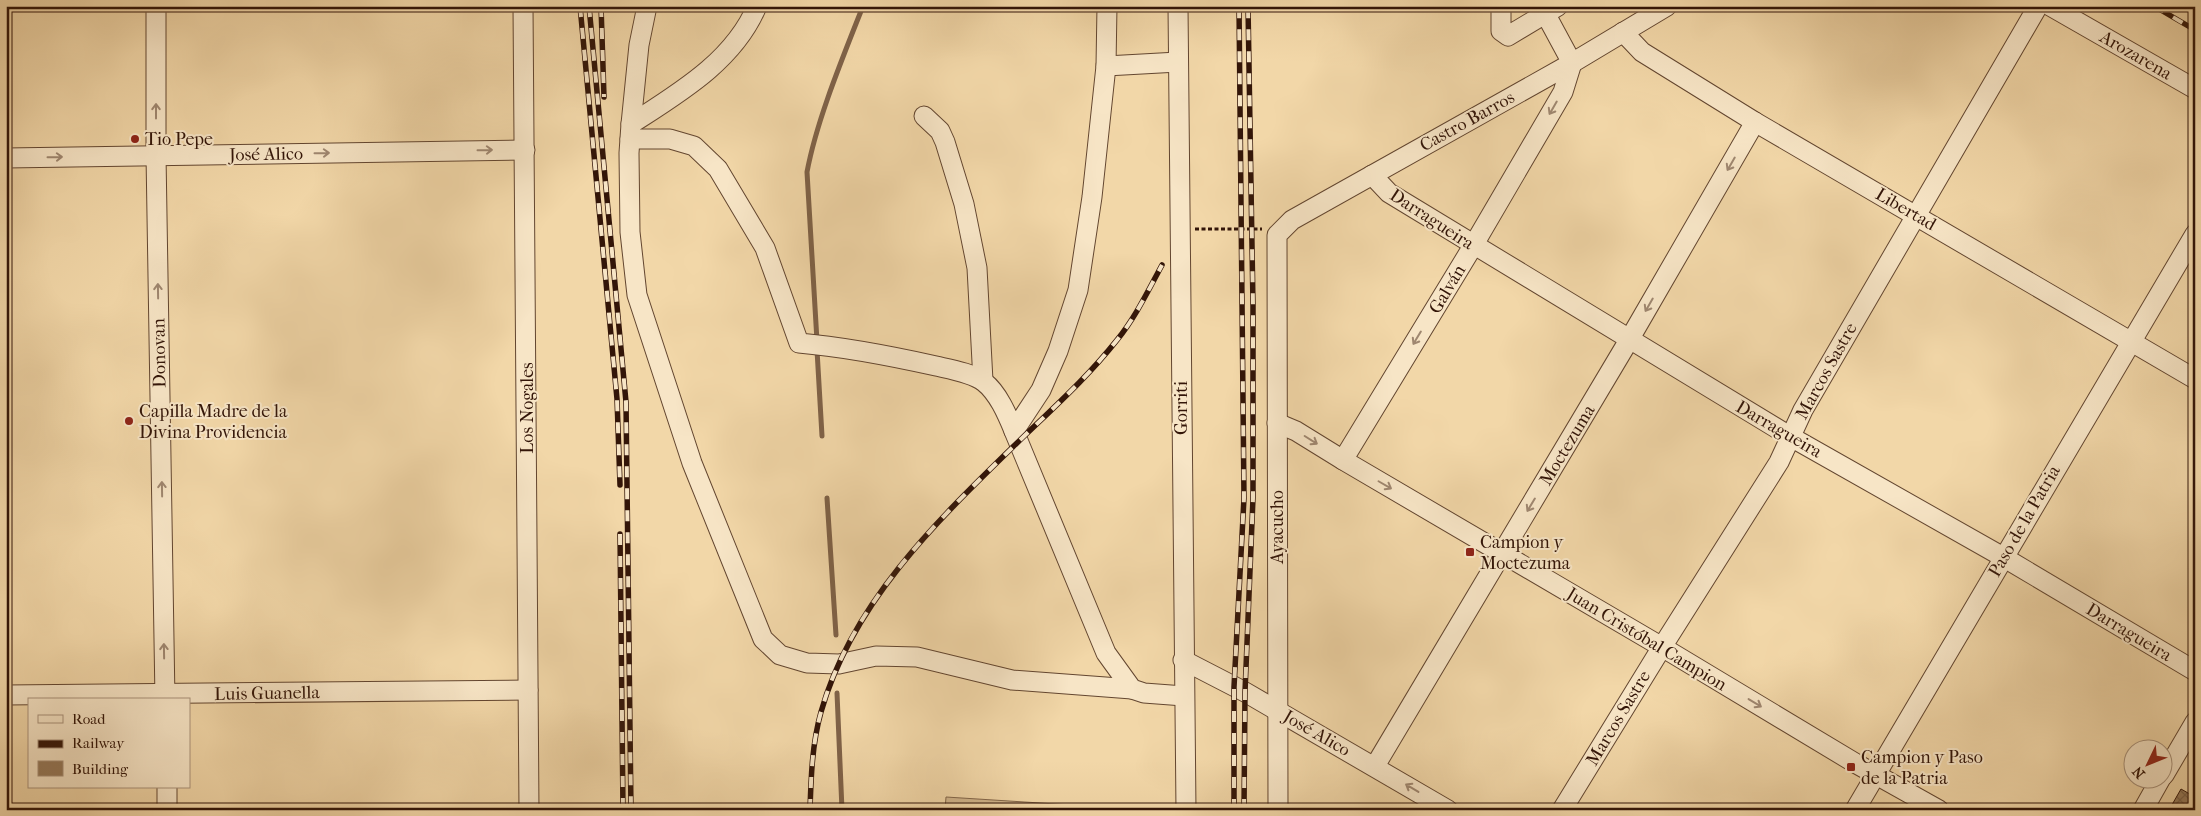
<svg xmlns="http://www.w3.org/2000/svg" width="2201" height="816" font-family="'IM FELL French Canon',serif">
  <style>
    .pitch { fill: #d2b68d; stroke: #82664a }
    .lines { fill: none; stroke-linecap: round; stroke-linejoin: round }
    .stream { stroke: #7f6248; stroke-width: 5 }
    .building { fill: url(#building-cross-hatch); stroke: #331508 }
    .minor-casing { stroke: #634630; stroke-width: 21 }
    .path { stroke: #331508; stroke-width: 3; stroke-dasharray: 4 2.5; stroke-linecap: butt }
    .minor { stroke: #f7e5c6; stroke-width: 19 }
    .rail-casing { stroke: #331508; stroke-width: 5.5 }
    .rail { stroke: #f7e5c6; stroke-width: 4; stroke-dasharray: 11; stroke-linecap: butt }
    .oneway { stroke: #9f8770 }
    .poi-dot { fill: #8f2418; stroke: #f7e5c6; stroke-width: 2 }
    .labels { text-anchor: middle; stroke-width: 4; stroke-linejoin: round; paint-order: stroke }
    .street-label { font-size: 18px; fill: #331508; stroke: #f7e5c6 }
    .poi-label { font-size: 18px; fill: #331508; stroke: #f7e5c6; text-anchor: start }
  </style>
  <defs>
    <pattern id="building-cross-hatch" width="8" height="8" patternUnits="userSpaceOnUse" patternTransform="scale(1.25)"><rect width="8" height="8" fill="#967a5b"/><path d="M0 0l8 8M0 8l8-8" fill="none" stroke="#7b6349"/></pattern>
  </defs>
  <rect width="100%" height="100%" fill="#f2d7a8"/>
  <filter id="stains"><feTurbulence type="fractalNoise" baseFrequency=".004" numOctaves="4"/><feColorMatrix values="0 0 0 0 .2 0 0 0 0 .09 0 0 0 0 .02 0 0 0 .5 -.17"/></filter>
  <radialGradient id="worn" r=".72"><stop offset=".6" stop-color="#630" stop-opacity="0"/><stop offset="1" stop-color="#630" stop-opacity=".3"/></radialGradient>
  <polygon class="pitch" points="946,797 1103,807 1103,810 945,810"/>
  <g class="lines">
    <g class="stream">
      <path d="M817 341 807 172C817 119 843 57 863 6"/>
      <polyline points="817,350 822,436"/>
      <polyline points="827,498 836,635"/>
      <polyline points="837,693 842,810"/>
    </g>
  </g>
  <polygon class="building" points="2181,789 2195,797 2195,810 2169,810"/>
  <g class="lines">
    <defs>
      <g id="minor">
        <polyline points="156,6 156,155 165,700"/>
        <polyline points="523,6 529,810"/>
        <path d="M757 6C734 61 679 93 631 124L629 153 630 232 637 295 692 463 763 639 780 655 807 663 839 664 876 656 917 657 1012 680 1132 689"/>
        <polyline points="1178,6 1186,810"/>
        <polyline points="1501,6 1501,31 1508,36 1558,6"/>
        <polyline points="2050,6 2195,89"/>
        <polyline points="1545,13 1572,63"/>
        <polyline points="1623,32 1642,52 1755,122 2195,379"/>
        <polyline points="1106,66 1178,62"/>
        <polyline points="924,116 940,131 945,142 964,204 977,268 983,381"/>
        <polyline points="631,124 639,45 647,6"/>
        <path d="M630 139H670L694 146 718 169 765 248 799 343C845 347 891 356 936 366 949 369 973 373 984 382 998 393 1007 414 1014 431L1041 390 1058 351 1078 290 1092 197 1106 66 1107 6"/>
        <polyline points="6,158 525,150"/>
        <polyline points="1372,175 1389,193 1791,437 2003,557 2195,671"/>
        <polyline points="1277,423 1296,431 1343,460 1662,647 1855,763 1939,810"/>
        <polyline points="1014,431 1106,653 1132,689 1144,693 1184,696"/>
        <polyline points="1343,460 1473,246 1563,92 1572,63"/>
        <polyline points="1183,660 1245,692 1448,810"/>
        <polyline points="6,695 528,690"/>
        <polyline points="1375,766 1629,340 1755,122"/>
        <polyline points="2164,775 2195,722"/>
        <polyline points="167,787 167,810"/>
        <polyline points="1278,810 1277,235 1292,220 1572,63 1667,6"/>
        <polyline points="1562,810 1662,647 1779,462 1803,410 2038,6"/>
        <polyline points="1855,810 2195,234"/>
        <polyline points="2143,810 2161,778"/>
      </g>
    </defs>
    <use href="#minor" class="minor-casing"/>
    <polyline class="path" points="1195,229 1262,229"/>
    <use href="#minor" class="minor"/>
    <defs>
      <g id="rail">
        <polyline points="580,6 617,399 620,485"/>
        <polyline points="589,6 626,402 631,810"/>
        <polyline points="601,6 604,97"/>
        <polyline points="2154,6 2195,30"/>
        <polyline points="620,534 623,810"/>
        <path d="M810 810C811 777 812 744 821 712 852 602 938 520 1017 443 1052 409 1087 378 1117 340 1135 318 1148 291 1162 265"/>
        <polyline points="1234,810 1234,687 1244,498 1239,6"/>
        <polyline points="1244,810 1245,692 1253,498 1253,305 1248,6"/>
      </g>
    </defs>
    <use href="#rail" class="rail-casing"/>
    <use href="#rail" class="rail"/>
  </g>
  <defs><path id="oneway-shaft" d="M-6 0H5M1.5-3L5.5 0L1.5 3" fill="none" stroke-width="1.6" stroke-linecap="round" stroke-linejoin="round" transform="scale(1.25)"/></defs>
  <g class="oneway">
    <use href="#oneway-shaft" transform="translate(1553 108) rotate(120)"/>
    <use href="#oneway-shaft" transform="translate(156 111) rotate(-90)"/>
    <use href="#oneway-shaft" transform="translate(485 150) rotate(-1)"/>
    <use href="#oneway-shaft" transform="translate(322 153) rotate(-1)"/>
    <use href="#oneway-shaft" transform="translate(55 157) rotate(-1)"/>
    <use href="#oneway-shaft" transform="translate(1731 164) rotate(120)"/>
    <use href="#oneway-shaft" transform="translate(158 291) rotate(-91)"/>
    <use href="#oneway-shaft" transform="translate(1649 305) rotate(120)"/>
    <use href="#oneway-shaft" transform="translate(1417 338) rotate(121)"/>
    <use href="#oneway-shaft" transform="translate(1311 440) rotate(32)"/>
    <use href="#oneway-shaft" transform="translate(1385 485) rotate(30)"/>
    <use href="#oneway-shaft" transform="translate(162 489) rotate(-91)"/>
    <use href="#oneway-shaft" transform="translate(1531 505) rotate(121)"/>
    <use href="#oneway-shaft" transform="translate(164 651) rotate(-91)"/>
    <use href="#oneway-shaft" transform="translate(1755 703) rotate(31)"/>
    <use href="#oneway-shaft" transform="translate(1412 788) rotate(-149)"/>
  </g>
  <g class="poi-dot">
    <circle cx="135" cy="139" r="5"/>
    <circle cx="129" cy="421" r="5"/>
    <rect x="1465" y="547" width="10" height="10" rx="2.5"/>
    <rect x="1846" y="762" width="10" height="10" rx="2.5"/>
  </g>
  <g class="labels">
    <g class="street-label">
      <text transform="translate(2136 55) rotate(30)" y="6">Arozarena</text>
      <text transform="translate(1467 121) rotate(-29)" y="6">Castro Barros</text>
      <text transform="translate(266 154) rotate(-1)" y="6">José Alico</text>
      <text transform="translate(1906 209) rotate(30)" y="6">Libertad</text>
      <text transform="translate(1432 219) rotate(33)" y="6">Darragueira</text>
      <text transform="translate(1447 289) rotate(-59)" y="6">Galván</text>
      <text transform="translate(159 353) rotate(-91)" y="6">Donovan</text>
      <text transform="translate(1826 371) rotate(-61)" y="6">Marcos Sastre</text>
      <text transform="translate(527 408) rotate(-90)" y="6">Los Nogales</text>
      <text transform="translate(1181 408) rotate(-90)" y="6">Gorriti</text>
      <text transform="translate(1779 429) rotate(30)" y="6">Darragueira</text>
      <text transform="translate(1567 445) rotate(-59)" y="6">Moctezuma</text>
      <text transform="translate(2024 521) rotate(-60)" y="6">Paso de la Patria</text>
      <text transform="translate(1277 527) rotate(-90)" y="6">Ayacucho</text>
      <text transform="translate(2129 632) rotate(31)" y="6">Darragueira</text>
      <text transform="translate(1647 639) rotate(31)" y="6">Juan Cristóbal Campion</text>
      <text transform="translate(267 693) rotate(-1)" y="6">Luis Guanella</text>
      <text transform="translate(1618 718) rotate(-59)" y="6">Marcos Sastre</text>
      <text transform="translate(1317 733) rotate(30)" y="6">José Alico</text>
    </g>
    <g class="poi-label">
      <text x="145" y="145">Tio Pepe</text>
      <text x="139" y="417">Capilla Madre de la<tspan x="139" dy="21">Divina Providencia</tspan></text>
      <text x="1480" y="548">Campion y<tspan x="1480" dy="21">Moctezuma</tspan></text>
      <text x="1861" y="763">Campion y Paso<tspan x="1861" dy="21">de la Patria</tspan></text>
    </g>
  </g>
  <rect width="2201" height="816" fill="none" stroke="#f2d7a8" stroke-width="25"/>
  <rect x="8" y="8" width="2186" height="801" fill="none" stroke="#331508" stroke-width="2.5"/>
  <rect x="12" y="12" width="2176" height="791" fill="none" stroke="#331508"/>
  <rect x="28" y="698" width="162" height="90" fill="#f7e5c6" stroke="#a9927a"/>
  <rect x="38" y="715" width="25" height="8" fill="#f7e5c6" stroke="#a9927a"/>
  <text x="72" y="724" font-size="15" fill="#331508">Road</text>
  <rect x="38" y="740" width="25" height="8" fill="#331508" stroke="#a9927a"/>
  <text x="72" y="748" font-size="15" fill="#331508">Railway</text>
  <rect x="38" y="761" width="25" height="15" fill="#967a5b" stroke="#a9927a"/>
  <text x="72" y="774" font-size="15" fill="#331508">Building</text>
  <g transform="translate(2148 764) rotate(227)"><circle r="24" fill="#f7e5c6" stroke="#a9927a"/>
  <path d="M0-4L9 19L0 12L-9 19Z" fill="#8f2418"/>
  <text y="-8" font-size="14" font-weight="bold" text-anchor="middle" fill="#331508">N</text>
  </g>
  <rect width="100%" height="100%" filter="url(#stains)"/>
  <rect width="100%" height="100%" fill="url(#worn)"/>
</svg>
